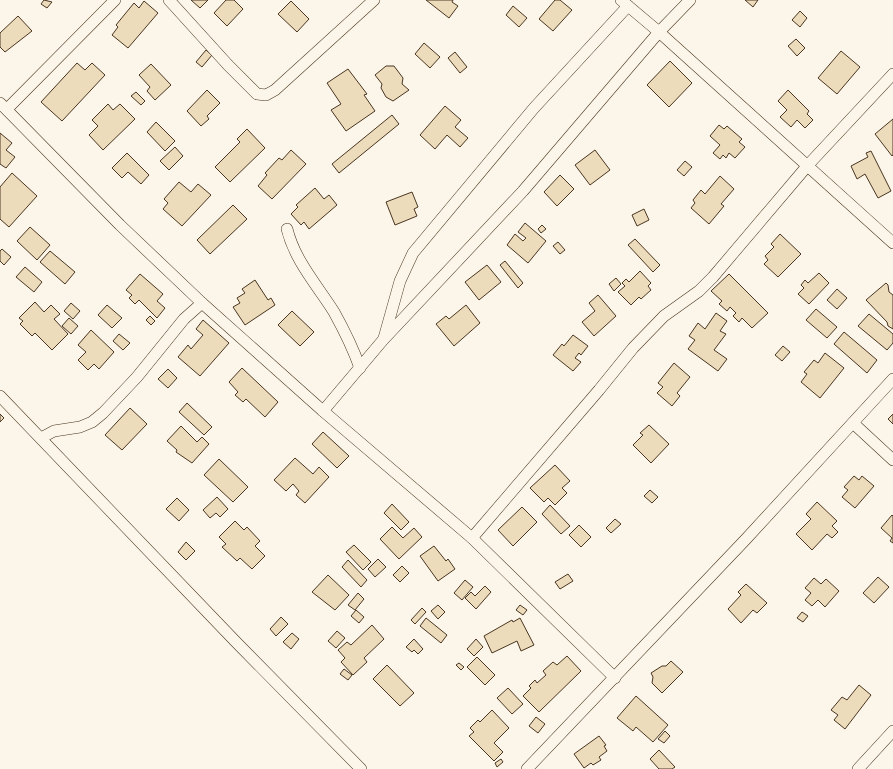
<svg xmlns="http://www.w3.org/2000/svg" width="893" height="769" font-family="'Roboto Serif',serif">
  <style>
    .building { fill: #ecdcbc; stroke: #4a3520 }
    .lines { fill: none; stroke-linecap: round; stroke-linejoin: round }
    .minor-casing { stroke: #4a3520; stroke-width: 12 }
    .minor { stroke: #fbf6e9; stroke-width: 11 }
  </style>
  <rect width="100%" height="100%" fill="#fbf6e9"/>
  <g class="building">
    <polygon points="44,0 52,2 47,8 41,4"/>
    <polygon points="191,0 208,0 200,8"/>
    <polygon points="226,0 234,0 243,9 227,26 214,13"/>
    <polygon points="426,0 453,0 452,2 458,6 449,18"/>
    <polygon points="555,0 560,0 572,10 553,31 539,19"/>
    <polygon points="745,0 758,0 753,7"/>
    <polygon points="144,1 158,13 128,48 112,35 118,27 116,25 134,3 139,8"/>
    <polygon points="291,1 309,19 297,32 278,14"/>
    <polygon points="513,6 527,18 519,27 506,15"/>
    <polygon points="800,11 807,18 800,27 792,20"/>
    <polygon points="18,16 32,31 5,52 0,47 0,33"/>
    <polygon points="796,39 805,48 797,56 788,46"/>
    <polygon points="424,43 440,57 430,68 415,54"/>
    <polygon points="206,50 212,55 202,67 196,62"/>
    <polygon points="841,51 860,67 837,94 818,78"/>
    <polygon points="455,52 467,67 460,73 448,58"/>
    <polygon points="670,61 692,83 669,107 647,85"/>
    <polygon points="77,63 85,70 92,63 105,75 62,121 41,102"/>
    <polygon points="151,64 171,85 155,100 147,91 150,87 139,75"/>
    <polygon points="386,66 394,66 403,78 402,84 409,90 393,101 386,97 381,88 382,84 375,75"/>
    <polygon points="348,69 367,94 364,95 375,111 346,131 331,110 341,104 327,83"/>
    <polygon points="207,90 220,103 207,116 209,119 201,126 187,111"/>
    <polygon points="788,90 809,111 807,114 813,120 805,128 797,120 791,127 780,117 787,110 778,101"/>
    <polygon points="136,92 145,101 141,105 131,96"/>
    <polygon points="108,104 113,110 120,104 135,119 103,150 89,135 98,126 92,120"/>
    <polygon points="445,106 461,120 455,127 468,138 460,147 447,135 435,149 420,135"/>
    <polygon points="392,115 399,124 339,173 332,164"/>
    <polygon points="893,119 893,155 892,156 875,134"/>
    <polygon points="156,122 175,141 165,151 147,132"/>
    <polygon points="719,125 724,129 727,126 742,139 739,142 745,147 735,158 729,153 726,158 723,155 720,159 713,153 720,145 710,136"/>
    <polygon points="247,129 265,148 230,182 215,167 240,142 237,139"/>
    <polygon points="0,133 12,143 6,150 15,157 6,168 0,164"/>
    <polygon points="175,147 183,156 169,170 160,161"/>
    <polygon points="291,150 306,164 272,199 258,186 267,175 265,173 279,158 282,160"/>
    <polygon points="595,150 610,170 590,185 575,165"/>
    <polygon points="871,151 891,191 878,198 865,174 857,179 851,166 868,157 866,153"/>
    <polygon points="127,153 149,175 141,184 128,172 122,178 112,168"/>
    <polygon points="685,161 692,167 684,176 677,170"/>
    <polygon points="12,173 37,196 9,227 0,219 0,187"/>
    <polygon points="560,175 574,189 557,206 544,192"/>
    <polygon points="720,176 734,189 721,204 724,206 709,224 691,208 695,203 693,200 701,190 705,194"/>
    <polygon points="179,182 191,192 198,184 211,195 182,226 163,209 168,203 164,199"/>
    <polygon points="315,188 324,199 329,195 337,205 309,229 304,222 301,225 291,214 298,207 296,205"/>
    <polygon points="412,192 418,207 414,209 417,216 395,225 386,202"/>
    <polygon points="233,205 247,219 210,254 197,240"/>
    <polygon points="644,209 649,220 637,226 632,215"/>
    <polygon points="525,223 546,241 528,263 507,245 515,234 523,241 526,238 518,232"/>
    <polygon points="542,225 546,229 541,233 538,229"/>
    <polygon points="30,227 50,245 37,260 17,241"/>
    <polygon points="780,234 801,254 778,277 764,264 768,260 765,256 774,247 771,244"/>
    <polygon points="635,239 660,265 653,272 628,245"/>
    <polygon points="558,242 565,250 560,254 553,246"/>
    <polygon points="2,249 11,257 4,265 0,261 0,251"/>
    <polygon points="50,251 75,272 65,284 40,262"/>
    <polygon points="505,261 523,283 518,288 500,265"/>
    <polygon points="487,265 501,282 479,300 465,282"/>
    <polygon points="25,267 42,282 34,292 16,277"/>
    <polygon points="640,271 651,283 648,286 651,290 641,299 639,297 631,305 618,292 625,286 622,283 626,279 629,282"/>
    <polygon points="819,273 829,283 809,304 798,294 804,288 801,285 805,280 808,283"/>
    <polygon points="140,274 163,294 157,301 165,308 157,318 139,300 135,304 129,298 132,295 126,290"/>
    <polygon points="729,274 768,313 752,328 742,318 739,322 733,316 736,313 730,307 727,311 719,304 722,301 711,291"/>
    <polygon points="616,278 621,284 614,291 609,284"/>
    <polygon points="255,280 268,300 271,298 275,305 245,325 233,307 240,303 237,298 245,293 242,289"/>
    <polygon points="886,283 888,285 889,292 893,295 893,329 888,326 887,322 866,300"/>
    <polygon points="837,289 847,298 837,309 827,300"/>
    <polygon points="598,295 616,316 594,336 582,322 595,311 589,303"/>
    <polygon points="35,302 44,312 51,305 60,314 54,319 68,334 52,350 35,333 32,336 20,324 23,321 19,318"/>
    <polygon points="71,303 80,311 73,319 64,311"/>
    <polygon points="107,305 122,318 112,328 98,315"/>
    <polygon points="466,305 480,323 454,346 436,324 446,316 449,319"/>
    <polygon points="816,309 837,327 827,338 806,320"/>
    <polygon points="292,311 314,332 300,346 278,325"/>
    <polygon points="716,313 727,321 720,331 726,334 714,350 727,359 718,371 688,349 695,340 689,336 698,323 705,329"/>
    <polygon points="869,314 893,334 893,343 887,350 858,326"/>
    <polygon points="150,316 155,321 151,325 146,320"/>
    <polygon points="69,318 78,326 71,334 62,326"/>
    <polygon points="203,320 229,343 200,376 178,357 188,345 191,349 203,335 196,329"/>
    <polygon points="91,330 114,352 99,369 94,364 88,370 78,360 86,352 78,345"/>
    <polygon points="844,332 877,360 867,373 834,344"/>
    <polygon points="119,334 130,343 123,350 113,341"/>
    <polygon points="573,335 588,346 581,355 579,353 575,358 581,362 573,371 553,355 562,344 564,346"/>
    <polygon points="783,346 790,352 782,361 775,355"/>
    <polygon points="825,353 844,368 820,398 801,382 807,374 804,372 814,360 818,363"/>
    <polygon points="674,363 690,377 677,393 680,396 672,406 657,393 663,387 658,383"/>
    <polygon points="242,368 278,402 265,417 246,399 243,402 235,395 238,392 229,382"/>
    <polygon points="168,369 177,378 168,388 158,379"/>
    <polygon points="187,403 212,427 204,435 179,412"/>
    <polygon points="130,408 147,424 122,450 105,435"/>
    <polygon points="0,414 4,418 0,422"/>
    <polygon points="893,414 893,424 888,419"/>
    <polygon points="649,425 669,444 651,463 633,445 643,435 640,433"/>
    <polygon points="181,426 197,442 202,437 209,444 192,463 176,452 177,450 167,441"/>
    <polygon points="323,432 349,456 337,468 312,444"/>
    <polygon points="295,458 313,474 319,467 329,477 305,503 296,495 299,491 293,484 286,491 274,480"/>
    <polygon points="219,459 248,487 233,502 204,475"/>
    <polygon points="555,465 570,481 562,488 567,493 555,505 548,498 544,502 530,488"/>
    <polygon points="854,476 859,480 862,476 874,486 855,508 842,497 848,490 844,487"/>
    <polygon points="650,490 658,497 652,503 644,496"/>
    <polygon points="217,497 228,509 220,517 216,513 210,518 203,510"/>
    <polygon points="177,498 189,510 179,521 166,509"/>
    <polygon points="817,502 837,521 832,526 838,532 832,538 827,534 812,550 796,534 811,519 806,514"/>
    <polygon points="392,504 409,522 401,530 384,513"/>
    <polygon points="550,505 570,526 561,534 542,514"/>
    <polygon points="522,507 537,522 513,546 498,530"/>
    <polygon points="892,515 893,516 893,543 890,541 892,538 881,528"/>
    <polygon points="615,519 621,524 611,533 606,528"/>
    <polygon points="235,521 244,530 247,527 260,541 255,546 265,556 252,569 240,558 237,561 222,547 226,544 219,537"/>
    <polygon points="579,525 591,537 581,547 569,535"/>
    <polygon points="392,527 403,538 414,528 422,537 399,559 380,539"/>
    <polygon points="186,542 195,551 186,560 178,552"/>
    <polygon points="354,545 371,562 363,570 346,552"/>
    <polygon points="434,546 446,561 448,559 455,569 438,581 420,556"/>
    <polygon points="378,559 386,567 375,577 368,569"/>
    <polygon points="348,560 367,580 361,587 342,567"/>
    <polygon points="402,566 409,573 400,582 393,575"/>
    <polygon points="568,574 573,581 560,589 555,582"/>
    <polygon points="328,575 349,595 335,610 312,592"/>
    <polygon points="878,577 889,587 874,603 863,593"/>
    <polygon points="814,578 821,584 826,579 839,591 825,607 818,600 812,606 805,600 811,593 805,588"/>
    <polygon points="465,580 473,587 462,600 454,593"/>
    <polygon points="746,584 767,603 757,613 753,610 741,623 728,609 741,595 738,592"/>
    <polygon points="485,586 491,592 476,609 465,598 471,592 475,596"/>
    <polygon points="358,593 364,599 355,610 348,605"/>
    <polygon points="438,605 445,612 438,619 431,611"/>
    <polygon points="520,605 527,610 523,615 516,610"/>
    <polygon points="422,608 426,612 415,624 411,620"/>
    <polygon points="356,610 364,617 359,623 351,616"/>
    <polygon points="802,612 808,616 803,622 797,618"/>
    <polygon points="281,617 288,624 276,636 270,629"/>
    <polygon points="426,618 447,635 441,643 420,626"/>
    <polygon points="520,618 534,645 521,651 517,641 492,653 484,636 512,620 513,622"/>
    <polygon points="372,625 384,639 364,658 367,662 353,675 341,662 345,658 338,650 347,642 351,645"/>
    <polygon points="337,631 345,638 336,648 328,641"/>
    <polygon points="292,633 299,639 291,649 283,642"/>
    <polygon points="414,639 423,649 418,654 414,650 412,652 406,647"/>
    <polygon points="476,639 483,647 474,656 467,649"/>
    <polygon points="567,656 581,671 539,712 523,696 531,688 529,686 535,680 537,683 546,675 543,671 553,662 557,665"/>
    <polygon points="477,657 495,675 485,685 467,667"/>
    <polygon points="671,661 683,672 662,693 652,683 653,677 651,673 662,666 666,666"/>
    <polygon points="459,663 464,667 461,670 456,665"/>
    <polygon points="387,665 414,693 400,706 373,679"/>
    <polygon points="344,669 352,675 348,680 340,674"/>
    <polygon points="859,685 871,695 845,729 834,720 838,715 831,710 842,697 847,700"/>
    <polygon points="508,688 523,704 512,714 497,698"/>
    <polygon points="636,696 668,725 653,742 636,727 633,731 617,718"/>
    <polygon points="492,710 509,728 494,743 503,752 494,761 469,736 474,732 470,728 478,720 480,722"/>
    <polygon points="536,717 545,724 538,733 529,726"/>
    <polygon points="665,731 670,736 664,743 658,739"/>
    <polygon points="599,736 606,745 604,746 607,751 599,757 601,760 593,765 591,763 584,768 574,754"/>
    <polygon points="659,750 675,767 672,769 659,769 650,759"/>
    <polygon points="501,759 503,762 497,767 495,763"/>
  </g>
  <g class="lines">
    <defs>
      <g id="minor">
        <polyline points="169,0 228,65 257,94 266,95 275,90 374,0"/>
        <polyline points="621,0 659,32 893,243"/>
        <polyline points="0,103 120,225 202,303 323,411 472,538 615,678"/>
        <polyline points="7,109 115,0"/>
        <path d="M287 229C295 261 317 285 334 312 344 330 353 348 360 368"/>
        <polyline points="384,338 400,281 413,253 534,108 628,6"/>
        <polyline points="0,396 235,641 361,769"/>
        <polyline points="323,411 383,340 523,191 659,32 690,0"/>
        <polyline points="853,423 893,460"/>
        <polyline points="41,438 54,431 80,427 92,422 103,413 137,377 184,319 202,303"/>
        <polyline points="472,538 599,390 633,348 664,316 699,291 713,277 808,165 893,74"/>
        <polyline points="527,769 746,539 893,379"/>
        <polyline points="858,769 893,731"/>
      </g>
    </defs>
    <use href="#minor" class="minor-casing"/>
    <use href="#minor" class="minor"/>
  </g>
</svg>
